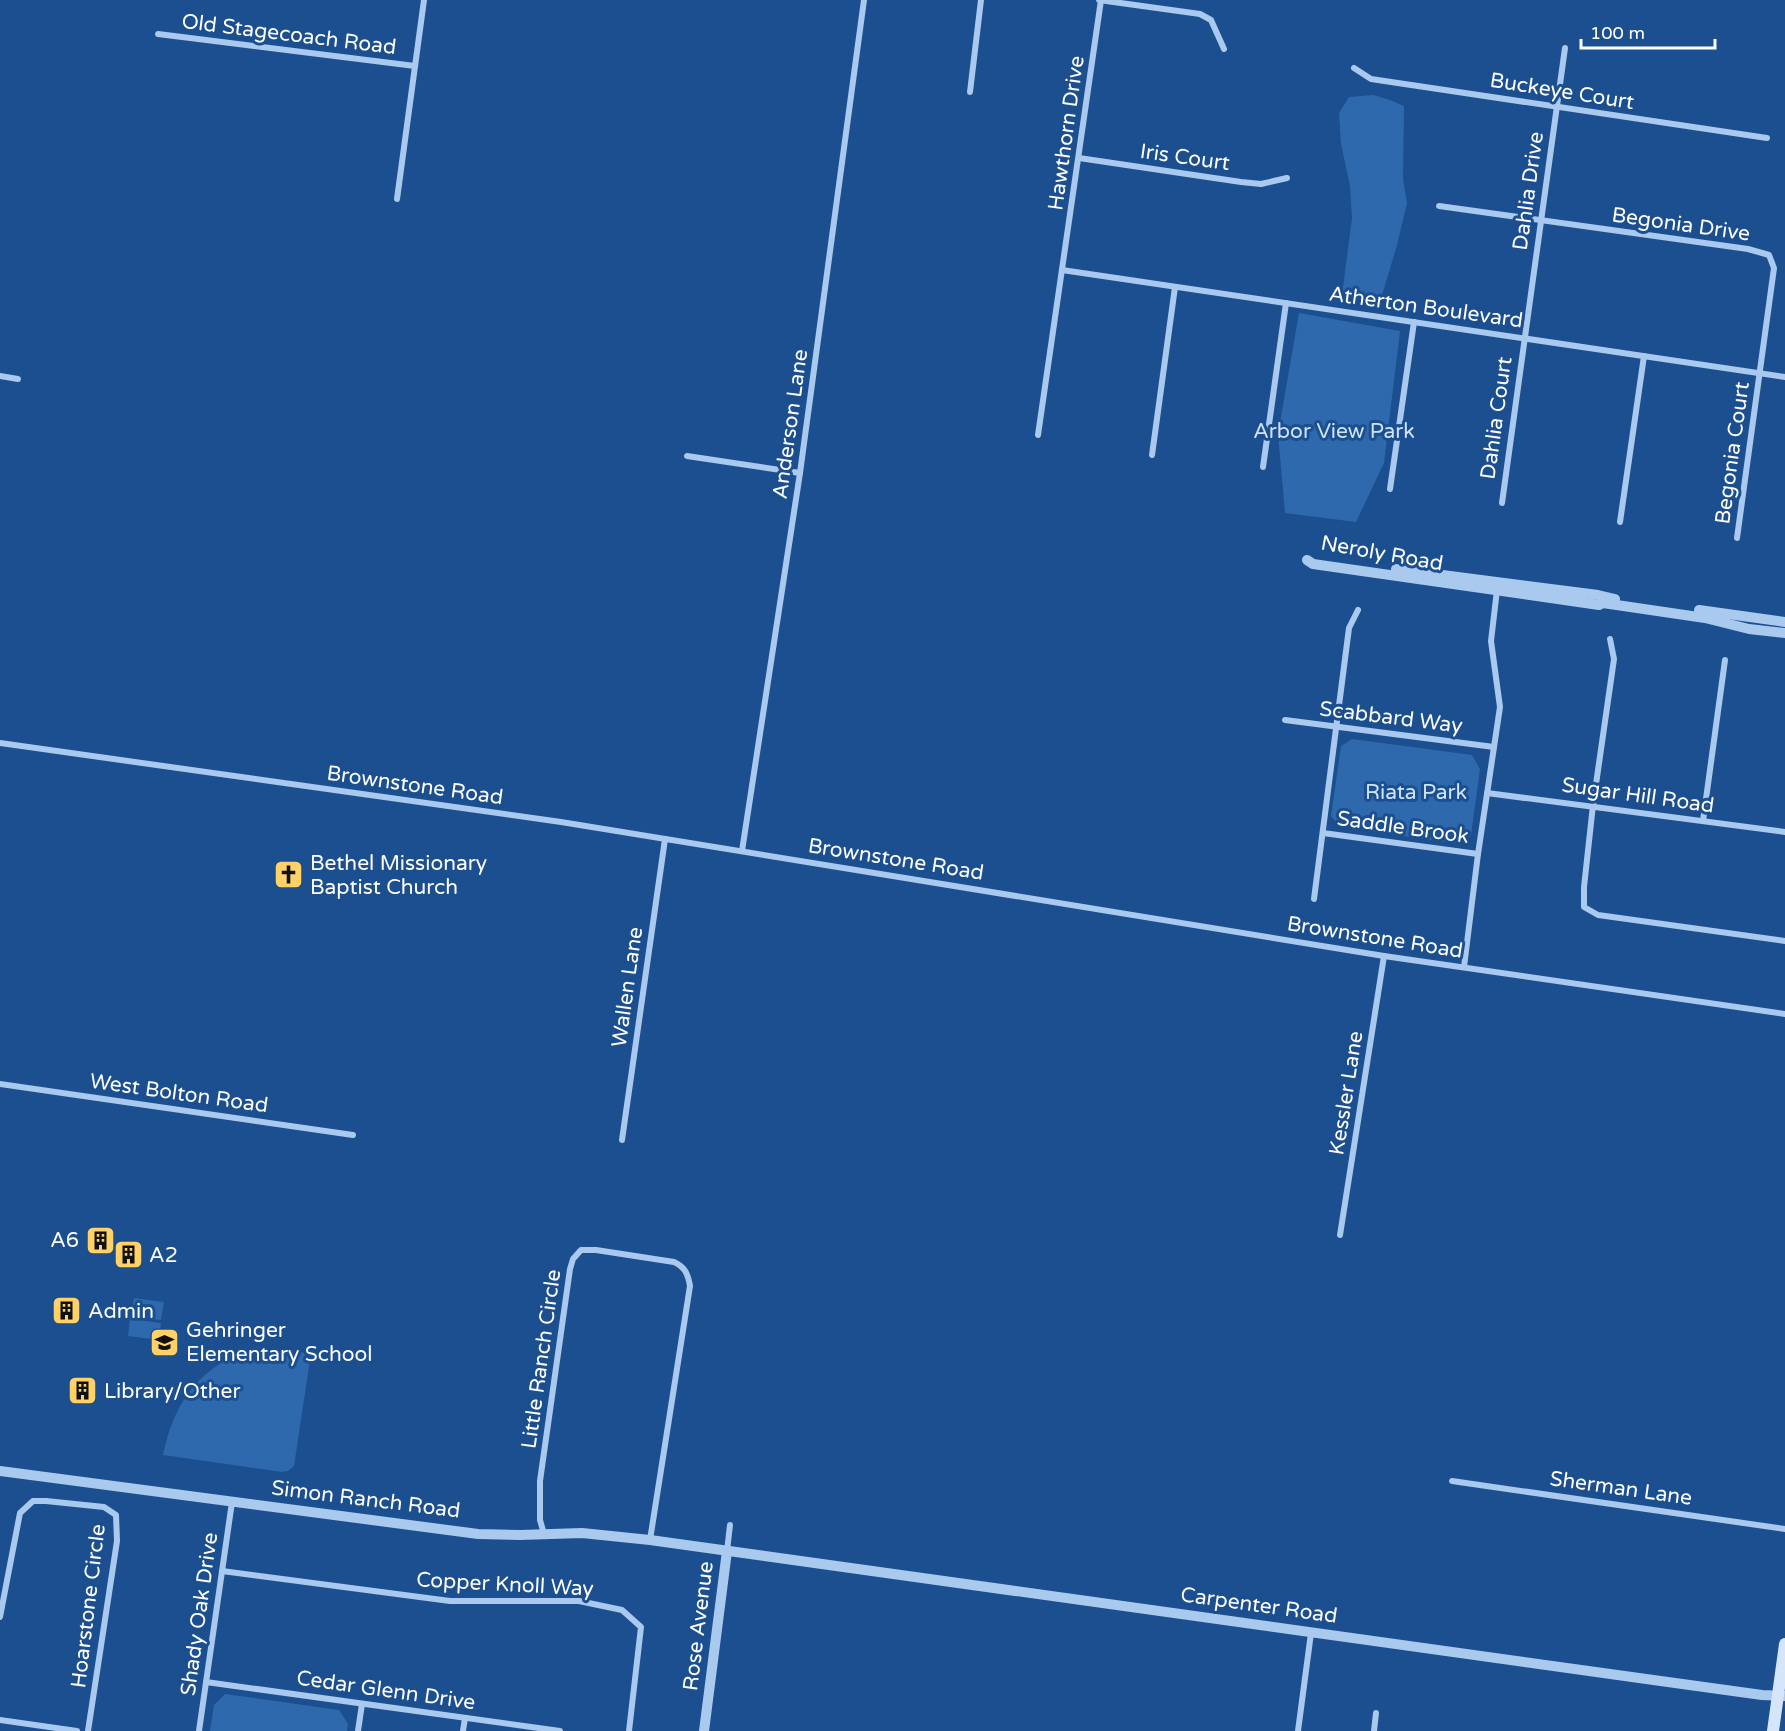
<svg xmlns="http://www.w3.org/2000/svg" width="1785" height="1731" font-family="'Varela Round',sans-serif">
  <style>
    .green { fill: #2e69ad }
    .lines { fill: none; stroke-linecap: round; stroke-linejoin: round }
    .minor { stroke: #a9c9ee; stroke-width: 6 }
    .tertiary { stroke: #a9c9ee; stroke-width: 10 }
    .secondary { stroke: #d6e6fa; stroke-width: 12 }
    .labels { text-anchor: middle; stroke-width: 6; stroke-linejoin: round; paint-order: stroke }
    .street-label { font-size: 21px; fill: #fff; stroke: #1b4f8f }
    .park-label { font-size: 21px; fill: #cfe3fa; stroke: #1b4f8f }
    .poi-label { font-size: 21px; fill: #fff; stroke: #1b4f8f; text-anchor: start }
  </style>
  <rect width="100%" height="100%" fill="#1b4f8f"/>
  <g class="green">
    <polygon points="1373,95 1390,100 1404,106 1403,179 1407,203 1397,245 1380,302 1342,295 1352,218 1350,186 1341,144 1339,113 1349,97"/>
    <polygon points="1299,313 1400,331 1384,463 1356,522 1285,513 1278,434"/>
    <polygon points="1352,739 1472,755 1480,769 1471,835 1460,844 1340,827 1331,816 1341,746"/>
    <polygon points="134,1298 164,1302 161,1320 131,1316"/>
    <polygon points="130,1319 161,1323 159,1340 128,1336"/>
    <path d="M254 1347 311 1353 294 1466 288 1471 282 1472 163 1455C174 1400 201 1366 254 1347Z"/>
    <polygon points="225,1694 339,1710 348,1724 347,1731 210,1731 214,1705"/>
  </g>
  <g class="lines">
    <g class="minor">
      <polyline points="1099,0 1200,14 1211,20 1224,49"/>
      <polyline points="158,34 415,66"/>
      <polyline points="1354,68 1371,79 1767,138"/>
      <polyline points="970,92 981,0"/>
      <polyline points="1079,158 1241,182 1261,184 1287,178"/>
      <polyline points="397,199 424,0"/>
      <polyline points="1439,206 1748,249 1769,255 1774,268 1737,538"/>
      <polyline points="1062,270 1785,377"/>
      <polyline points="0,376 18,379"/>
      <polyline points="1038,435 1101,0"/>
      <polyline points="1152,455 1175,287"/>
      <polyline points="687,456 800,473"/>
      <polyline points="1263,467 1286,303"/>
      <polyline points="1390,489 1414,322"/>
      <polyline points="1502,503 1565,48"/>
      <polyline points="1620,522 1644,356"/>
      <polyline points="1610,639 1614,659 1593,805 1584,887 1584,907 1598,915 1785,941"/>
      <polyline points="1285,720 1494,747"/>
      <polyline points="0,743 561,822 1384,956 1785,1014"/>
      <polyline points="1487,793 1785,832"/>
      <polyline points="1703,821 1725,660"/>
      <polyline points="1323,833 1478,854"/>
      <polyline points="742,851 800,473 864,0"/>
      <polyline points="1314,899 1349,628 1358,610"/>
      <polyline points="1464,967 1478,854 1500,707 1491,641 1497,590"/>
      <polyline points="0,1084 353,1135"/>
      <polyline points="622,1140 665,839"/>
      <polyline points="1340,1235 1384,956"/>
      <polyline points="1452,1481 1785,1529"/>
      <path d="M544 1534 540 1520V1481L570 1269 573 1259 581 1250H596L674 1262C685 1267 688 1274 690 1286L650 1540"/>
      <polyline points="727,1551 730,1525"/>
      <polyline points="222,1571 450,1601 579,1601 622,1610 641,1627 629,1731"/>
      <polyline points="0,1617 20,1513 33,1501 46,1501 104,1507 116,1515 117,1541 88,1731"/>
      <polyline points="206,1682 560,1731"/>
      <polyline points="0,1720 77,1731"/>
      <polyline points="199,1731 232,1502"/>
      <polyline points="358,1731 362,1704"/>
      <polyline points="463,1731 465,1718"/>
      <polyline points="1298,1731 1311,1633"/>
      <polyline points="1374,1731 1376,1713"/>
    </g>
    <g class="tertiary">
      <polyline points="1307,560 1313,564 1599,605 1603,603 1705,618 1749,629 1785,633"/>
      <polyline points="1396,569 1598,595 1615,599"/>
      <polyline points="1699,610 1785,622"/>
      <polyline points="0,1471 478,1534 520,1535 582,1533 650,1540 1675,1683 1762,1695 1785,1696"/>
      <polyline points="704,1731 727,1551"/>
    </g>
    <polyline class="secondary" points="1773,1731 1785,1644"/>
  </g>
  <defs>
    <symbol id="church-square" viewBox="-11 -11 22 22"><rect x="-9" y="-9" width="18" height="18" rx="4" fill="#ffd166" stroke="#1b4f8f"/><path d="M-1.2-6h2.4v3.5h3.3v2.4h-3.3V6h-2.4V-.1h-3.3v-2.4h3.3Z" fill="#111"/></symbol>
    <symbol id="building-square" viewBox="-11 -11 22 22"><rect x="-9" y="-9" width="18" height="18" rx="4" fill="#ffd166" stroke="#1b4f8f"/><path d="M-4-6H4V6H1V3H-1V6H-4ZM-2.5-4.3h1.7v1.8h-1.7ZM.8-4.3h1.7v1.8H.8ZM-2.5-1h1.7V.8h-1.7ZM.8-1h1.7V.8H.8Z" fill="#111"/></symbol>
    <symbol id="school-square" viewBox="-11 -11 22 22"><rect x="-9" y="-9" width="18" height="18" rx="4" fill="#ffd166" stroke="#1b4f8f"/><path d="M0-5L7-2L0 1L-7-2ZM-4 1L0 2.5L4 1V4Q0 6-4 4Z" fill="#111"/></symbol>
  </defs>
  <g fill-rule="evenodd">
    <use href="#church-square" x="272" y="858" width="33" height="33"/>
    <use href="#building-square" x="84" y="1224" width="33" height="33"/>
    <use href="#building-square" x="112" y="1238" width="33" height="33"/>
    <use href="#building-square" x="50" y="1294" width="33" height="33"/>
    <use href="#school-square" x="148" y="1326" width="33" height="33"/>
    <use href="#building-square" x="66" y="1374" width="33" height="33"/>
  </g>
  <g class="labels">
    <g class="street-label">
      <text transform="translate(289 34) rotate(7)" y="7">Old Stagecoach Road</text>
      <text transform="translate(1562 91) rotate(9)" y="7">Buckeye Court</text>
      <text transform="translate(1066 133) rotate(-82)" y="7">Hawthorn Drive</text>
      <text transform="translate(1185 157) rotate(8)" y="7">Iris Court</text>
      <text transform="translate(1528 191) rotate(-82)" y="7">Dahlia Drive</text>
      <text transform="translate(1681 224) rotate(8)" y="7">Begonia Drive</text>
      <text transform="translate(1426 307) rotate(8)" y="7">Atherton Boulevard</text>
      <text transform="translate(1496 418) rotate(-82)" y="7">Dahlia Court</text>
      <text transform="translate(790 424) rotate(-82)" y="7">Anderson Lane</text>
      <text transform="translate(1732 453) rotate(-82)" y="7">Begonia Court</text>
      <text transform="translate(1382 553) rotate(10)" y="7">Neroly Road</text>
      <text transform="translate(1391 717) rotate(7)" y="7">Scabbard Way</text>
      <text transform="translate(415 785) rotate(8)" y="7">Brownstone Road</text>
      <text transform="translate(1638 795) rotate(8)" y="7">Sugar Hill Road</text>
      <text transform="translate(1403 827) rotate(8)" y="7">Saddle Brook</text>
      <text transform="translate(896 859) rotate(9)" y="7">Brownstone Road</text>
      <text transform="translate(1375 937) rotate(9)" y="7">Brownstone Road</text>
      <text transform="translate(627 987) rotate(-82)" y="7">Wallen Lane</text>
      <text transform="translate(179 1093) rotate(8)" y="7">West Bolton Road</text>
      <text transform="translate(1346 1093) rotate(-81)" y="7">Kessler Lane</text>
      <text transform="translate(541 1359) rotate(-82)" y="7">Little Ranch Circle</text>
      <text transform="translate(1621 1488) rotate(8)" y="7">Sherman Lane</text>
      <text transform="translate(366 1499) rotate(7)" y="7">Simon Ranch Road</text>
      <text transform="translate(505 1584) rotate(3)" y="7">Copper Knoll Way</text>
      <text transform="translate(1259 1605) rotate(8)" y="7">Carpenter Road</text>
      <text transform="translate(88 1606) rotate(-83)" y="7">Hoarstone Circle</text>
      <text transform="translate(199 1614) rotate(-82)" y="7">Shady Oak Drive</text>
      <text transform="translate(698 1626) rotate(-83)" y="7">Rose Avenue</text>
      <text transform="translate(386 1690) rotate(8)" y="7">Cedar Glenn Drive</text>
    </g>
    <g class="park-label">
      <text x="1334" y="438">Arbor View Park</text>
      <text x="1416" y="799">Riata Park</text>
    </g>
    <g class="poi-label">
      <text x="310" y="870">Bethel Missionary<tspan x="310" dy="24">Baptist Church</tspan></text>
      <text x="79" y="1247" text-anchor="end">A6</text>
      <text x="149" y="1262">A2</text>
      <text x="88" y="1318">Admin</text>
      <text x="186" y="1337">Gehringer<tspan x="186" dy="24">Elementary School</tspan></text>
      <text x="104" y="1398">Library/Other</text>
    </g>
  </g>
  <path d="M1581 39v9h134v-9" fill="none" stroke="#ffffff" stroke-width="3"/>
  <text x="1590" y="39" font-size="18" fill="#ffffff" stroke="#1b4f8f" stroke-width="4.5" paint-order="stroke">100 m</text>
</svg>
